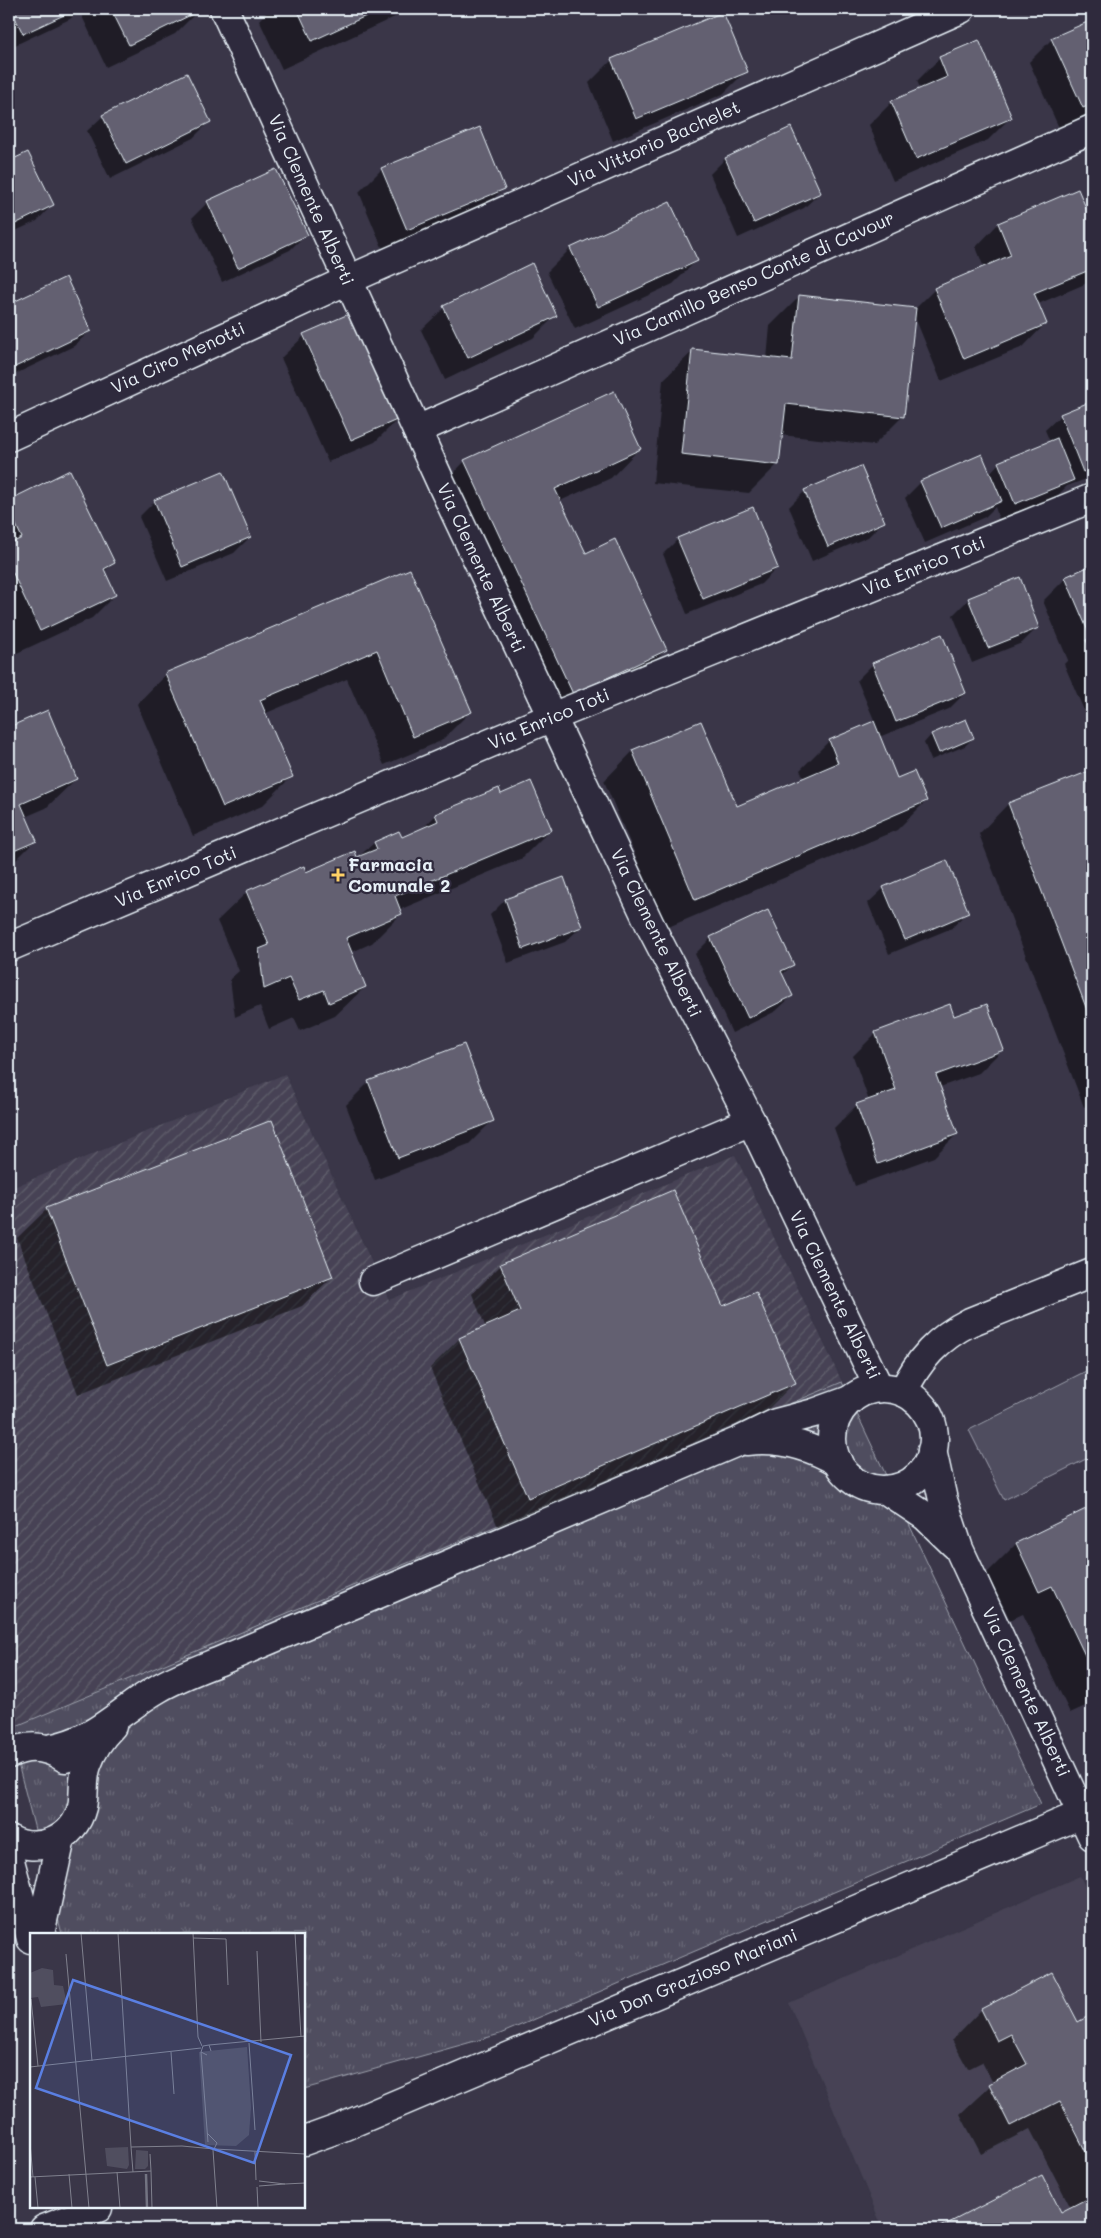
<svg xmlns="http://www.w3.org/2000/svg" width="1101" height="2238" font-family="Mali,sans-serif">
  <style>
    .built { fill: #464354 }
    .industrial { fill: url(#industrial-furrows) }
    .grass { fill: url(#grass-tufts); stroke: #9ca0ac }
    .garden { fill: #504e5f; stroke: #9ca0ac }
    .shadow { fill: #0007 }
    .building { fill: #636171; stroke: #e8f1f8 }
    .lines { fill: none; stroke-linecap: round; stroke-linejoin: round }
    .minor-casing { stroke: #e8f1f8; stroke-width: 31 }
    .minor { stroke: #2f2a3d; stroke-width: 28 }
    .poi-dot { fill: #ffd166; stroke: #2f2a3d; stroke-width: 2 }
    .labels { text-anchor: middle; stroke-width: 4.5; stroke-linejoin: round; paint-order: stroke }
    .street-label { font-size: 18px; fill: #e8f1f8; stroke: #2f2a3d }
    .poi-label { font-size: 18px; font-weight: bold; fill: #e8f1f8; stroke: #2f2a3d; text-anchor: start }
    .inset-river { fill: none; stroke: #737482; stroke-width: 2.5 }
    .inset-road { fill: none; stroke: #80818e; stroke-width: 1 }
    .view { fill: #5a7fe2; fill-opacity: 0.15; stroke: #5a7fe2; stroke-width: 2.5 }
    .inset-edge { fill: none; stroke: #e8f1f8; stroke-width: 2.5 }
  </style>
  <defs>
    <pattern id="industrial-furrows" width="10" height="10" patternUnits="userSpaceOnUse" patternTransform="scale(1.25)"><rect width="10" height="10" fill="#464354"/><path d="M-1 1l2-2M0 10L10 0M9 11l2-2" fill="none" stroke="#615f6d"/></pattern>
    <pattern id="grass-tufts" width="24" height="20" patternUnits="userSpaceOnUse" patternTransform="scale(1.25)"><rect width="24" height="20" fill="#504e5f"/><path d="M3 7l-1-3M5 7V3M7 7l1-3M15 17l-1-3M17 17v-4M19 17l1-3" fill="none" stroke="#696877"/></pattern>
  </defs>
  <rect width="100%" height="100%" fill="#3a3648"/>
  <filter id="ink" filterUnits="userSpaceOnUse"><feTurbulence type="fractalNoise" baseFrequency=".02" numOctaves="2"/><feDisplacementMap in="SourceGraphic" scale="10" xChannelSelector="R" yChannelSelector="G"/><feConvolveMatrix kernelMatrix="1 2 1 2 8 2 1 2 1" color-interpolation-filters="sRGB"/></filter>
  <g filter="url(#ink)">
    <polygon class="built" points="1080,1876 1092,1901 1092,2229 883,2229 789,2003"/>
    <polygon class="industrial" points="285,1074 389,1300 735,1155 842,1382 9,1730 9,1189"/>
    <polygon class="grass" points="842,1382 1041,1804 500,2034 304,2089 304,1934 62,1934 9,1729"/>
    <polygon class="garden" points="1092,1368 1092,1456 1004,1500 969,1430"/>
    <g class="shadow">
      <polygon points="9,9 197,9 198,11 175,34 106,67 79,10 70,19 9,48"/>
      <polygon points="270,9 412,9 282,69 259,20"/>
      <polygon points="1092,21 1092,115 1060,130 1029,62 1052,39"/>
      <polygon points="940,58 1011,117 988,140 893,181 869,125 892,102 921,90 917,81"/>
      <polygon points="612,60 746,71 723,94 613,141 589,83"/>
      <polygon points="103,116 209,122 193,138 110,179 87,131"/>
      <polygon points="28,153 52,205 37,221 9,234 9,162"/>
      <polygon points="725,159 820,193 804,208 738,238 710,174"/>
      <polygon points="382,169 504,188 481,211 384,252 359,192"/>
      <polygon points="1077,190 1092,226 1092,277 1085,284 1038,304 1045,324 1023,347 941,381 914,315 903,416 874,445 781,435 778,464 749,493 653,483 663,380 693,351 767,359 770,326 799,297 914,310 935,289 984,268 976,247 998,224"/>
      <polygon points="208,202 306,234 290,250 222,282 192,218"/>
      <polygon points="669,203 696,261 673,284 575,329 547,272 570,249"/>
      <polygon points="65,278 90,331 74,346 9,377 9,305"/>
      <polygon points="444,308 556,315 533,338 445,380 421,330"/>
      <polygon points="304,336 398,419 375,442 328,462 281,358"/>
      <polygon points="1092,403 1092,477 1067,486 1057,496 999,519 995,507 985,517 925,543 905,498 921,482 989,474 999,463 1050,442 1045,430 1061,415"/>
      <polygon points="640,448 611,478 560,501 585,555 665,650 636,679 543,722 436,491 465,461"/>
      <polygon points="70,472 113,563 104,572 115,595 92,618 17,653 9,636 9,501"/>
      <polygon points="805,491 884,521 868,537 812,561 789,507"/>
      <polygon points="155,501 250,537 234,553 167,581 139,517"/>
      <polygon points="678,539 777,568 761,584 687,614 663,554"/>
      <polygon points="1092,567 1092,729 1064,664 1068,660 1043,601 1066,578"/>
      <polygon points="409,570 470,712 441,741 384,765 347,679 264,714 291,777 262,806 193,836 137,704 166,674"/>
      <polygon points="1019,579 1038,627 1022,643 972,663 953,615 969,599"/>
      <polygon points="873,664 965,693 949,709 879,737 896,780 926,801 897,830 666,928 604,781 633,751 736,807 804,779 800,770 829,741 875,722 857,680"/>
      <polygon points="47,712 76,779 46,808 25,817 35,841 9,867 9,728"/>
      <polygon points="965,721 973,738 965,746 931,760 924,743 931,735"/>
      <polygon points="1092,772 1092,1104 1084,1107 979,834 1008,804"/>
      <polygon points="501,796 550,830 521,859 399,910 401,914 372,943 350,953 365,987 335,1016 300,1031 294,1018 269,1029 260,1006 235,1017 230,979 239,971 217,921 247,892 356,859 374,843 401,838 421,830 436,815"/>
      <polygon points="884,888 967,912 952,928 889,954 868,903"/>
      <polygon points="505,900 581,927 565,942 508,963 490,915"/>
      <polygon points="768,912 792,965 782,975 792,996 776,1011 732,1033 695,954 711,938"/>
      <polygon points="954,1018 1002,1050 979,1073 940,1087 957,1134 934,1157 855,1186 834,1128 857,1105 869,1101 853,1056 876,1033"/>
      <polygon points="369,1082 492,1121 469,1144 375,1180 346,1105"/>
      <polygon points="47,1209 332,1277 302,1306 78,1394 17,1238"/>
      <polygon points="501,1265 722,1307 794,1383 765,1412 498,1527 430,1368 459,1339 486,1328 472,1294"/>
      <polygon points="1092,1507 1092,1703 1070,1713 1023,1614 1010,1620 987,1573 1016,1544"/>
      <polygon points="1052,1974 1078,2023 1092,2016 1092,2229 940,2229 1041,2177 1060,2214 1071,2208 1030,2129 981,2154 960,2114 993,2083 982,2062 968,2069 952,2040 981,2010"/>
    </g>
    <g class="building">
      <polygon points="11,9 77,9 23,34"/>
      <polygon points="111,9 198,9 199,11 129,45"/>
      <polygon points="297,9 381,9 312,41"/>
      <polygon points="723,12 748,72 636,119 611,59"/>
      <polygon points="1092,20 1092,104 1083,108 1051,38"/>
      <polygon points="979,40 1012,118 916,159 891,101 947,77 939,57"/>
      <polygon points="187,73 211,122 126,164 102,115"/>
      <polygon points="480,127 505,189 407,230 381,168"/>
      <polygon points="791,127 821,193 754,223 725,158"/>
      <polygon points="28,152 54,205 9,227 9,161"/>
      <polygon points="276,169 308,235 238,268 207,201"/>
      <polygon points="1078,189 1092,222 1092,269 1034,293 1047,324 964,359 934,288 1011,255 998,223"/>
      <polygon points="670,202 698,261 598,307 570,248"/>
      <polygon points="532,263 557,316 468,358 443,306"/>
      <polygon points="66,277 91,331 15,367 9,353 9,304"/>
      <polygon points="799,295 916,308 904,417 786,404 779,465 681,454 692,349 792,360"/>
      <polygon points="351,313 399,419 351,440 303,334"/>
      <polygon points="614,391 641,449 555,489 586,553 615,539 667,650 573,694 464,460"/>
      <polygon points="1092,401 1092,468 1083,472 1060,414"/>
      <polygon points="1057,438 1074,480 1015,504 998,462"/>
      <polygon points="982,454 1002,501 941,528 920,481"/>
      <polygon points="861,466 885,522 828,547 804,490"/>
      <polygon points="70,470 115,563 104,569 116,595 40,631 9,565 9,544 22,538 9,510 9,500"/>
      <polygon points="223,471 251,537 182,567 154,500"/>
      <polygon points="753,507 778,568 703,599 677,538"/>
      <polygon points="1092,565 1092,654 1086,640 1091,638 1065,577"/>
      <polygon points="410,569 472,712 413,737 377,650 260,700 293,777 223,807 165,673"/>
      <polygon points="1020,577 1039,628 988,648 968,598"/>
      <polygon points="942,634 966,693 896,722 872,663"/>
      <polygon points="48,710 77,779 21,804 37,841 9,853 9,727"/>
      <polygon points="966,719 974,738 939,753 931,734"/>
      <polygon points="701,721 737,806 838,763 829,740 874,721 897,778 914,771 927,801 695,900 632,750"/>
      <polygon points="1092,770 1092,1023 1008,803"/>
      <polygon points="531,781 552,830 395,896 402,914 346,938 366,987 329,1003 324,990 299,1000 289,978 264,989 259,949 269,945 246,891 304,866 306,872 355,851 357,857 377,849 374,842 399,831 402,837 438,821 435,814 499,788 501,794"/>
      <polygon points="947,860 969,913 905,940 883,887"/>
      <polygon points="564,877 582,927 523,949 505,899"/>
      <polygon points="768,910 794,965 781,971 793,996 748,1018 710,937"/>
      <polygon points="950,1004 954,1016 987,1004 1004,1050 936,1075 958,1134 878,1164 856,1104 896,1090 875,1032"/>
      <polygon points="464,1044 494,1121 398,1158 368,1081"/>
      <polygon points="272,1120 333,1277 107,1365 46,1208"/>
      <polygon points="673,1190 723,1306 756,1292 796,1383 528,1498 459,1338 520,1311 500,1264"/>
      <polygon points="1092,1506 1092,1670 1052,1586 1039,1592 1016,1543"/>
      <polygon points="1052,1972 1078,2022 1092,2014 1092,2164 1060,2101 1010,2126 989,2084 1027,2064 1011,2034 997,2041 981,2009"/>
      <polygon points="1042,2175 1061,2212 1092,2196 1092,2229 937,2229"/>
    </g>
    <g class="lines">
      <defs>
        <g id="minor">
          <polyline points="224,9 441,483 569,753 650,925 751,1121 879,1388"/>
          <polyline points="417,430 1092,129"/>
          <polyline points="9,437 348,280 961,9"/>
          <polyline points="9,947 552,717 1092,498"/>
          <polyline points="373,1281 751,1121"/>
          <circle cx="883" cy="1439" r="51"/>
          <path d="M903 1392C918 1360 938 1338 970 1322L1092 1273"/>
          <path d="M746 1441C779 1437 809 1445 838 1462"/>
          <polyline points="932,1450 943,1500 959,1549 1092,1836"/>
          <polyline points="886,1490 925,1516 954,1544"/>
          <path d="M48 1749C99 1740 118 1711 159 1688 178 1677 200 1669 220 1661L737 1442 776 1423 814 1413 850 1400"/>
          <path d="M9 1754C28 1744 47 1746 65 1758"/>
          <path d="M9 1839C38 1855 74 1840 82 1807 85 1793 82 1779 87 1765 92 1750 101 1737 112 1726"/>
          <polyline points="9,1857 31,1939"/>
          <polyline points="40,1934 61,1838"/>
          <polyline points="304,2141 340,2128 1082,1814"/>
          <polyline points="44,2229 98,2208"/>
        </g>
      </defs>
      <use href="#minor" class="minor-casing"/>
      <use href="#minor" class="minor"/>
    </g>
  </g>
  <path class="poi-dot" d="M335.5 867.5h5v5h5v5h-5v5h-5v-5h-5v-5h5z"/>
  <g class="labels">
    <g class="street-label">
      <text transform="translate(654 144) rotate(-24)" y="6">Via Vittorio Bachelet</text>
      <text transform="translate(311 200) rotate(66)" y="6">Via Clemente Alberti</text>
      <text transform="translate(754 279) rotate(-24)" y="6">Via Camillo Benso Conte di Cavour</text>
      <text transform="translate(178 358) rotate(-25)" y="6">Via Ciro Menotti</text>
      <text transform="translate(924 566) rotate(-22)" y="6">Via Enrico Toti</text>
      <text transform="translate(481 568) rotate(65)" y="6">Via Clemente Alberti</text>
      <text transform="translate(549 719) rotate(-23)" y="6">Via Enrico Toti</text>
      <text transform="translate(176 877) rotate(-23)" y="6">Via Enrico Toti</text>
      <text transform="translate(656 933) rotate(64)" y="6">Via Clemente Alberti</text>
      <text transform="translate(835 1295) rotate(64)" y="6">Via Clemente Alberti</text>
      <text transform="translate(1026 1692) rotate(65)" y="6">Via Clemente Alberti</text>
      <text transform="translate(693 1978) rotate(-23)" y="6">Via Don Grazioso Mariani</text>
    </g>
    <g class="poi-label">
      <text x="348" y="871">Farmacia<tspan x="348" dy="21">Comunale 2</tspan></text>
    </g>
  </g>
  <g transform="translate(30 1933)">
    <rect width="275" height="275" fill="#3a3648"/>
    <path d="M217 114 221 174 219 202 206 213 175 212 169 119Z" fill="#504e5f"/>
    <path d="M12 35 23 37 24 52 33 53 37 71 11 74 8 64 0 65V40ZM98 214 99 232 97 236 77 233 75 215ZM106 217 118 218V233L115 236H105Z" fill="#504e5f"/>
    <path class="inset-river" d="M116 241 117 275"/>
    <path class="inset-road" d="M51 0 62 128M88 0 101 214M163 0 168 104 172 113M265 0 271 104M163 5 196 6 198 52M227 18 231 109M36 21 59 275M1 66 8 133M219 110 225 197M179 112 275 103M141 119 144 161M171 119 178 209M177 122 171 119 173 113 179 112 181 118M0 134 171 115M0 210 3 244M185 216 275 221M183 217 187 275M225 219 226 247M121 238 122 275M87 239 90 275M103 239 101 214 152 213 184 216 187 210 177 200M39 241 42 275M0 244 121 238 120 221M5 244 8 275M229 248 255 251 229 253M255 251 275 250M227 254 228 275"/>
    <path class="view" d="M43 47 261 122 224 230 6 155Z"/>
    <rect width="275" height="275" class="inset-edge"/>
  </g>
  <rect width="1101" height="2238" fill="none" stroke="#2f2a3d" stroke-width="30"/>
  <rect x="15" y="15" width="1071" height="2208" fill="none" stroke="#e8f1f8" stroke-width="2" filter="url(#ink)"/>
</svg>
